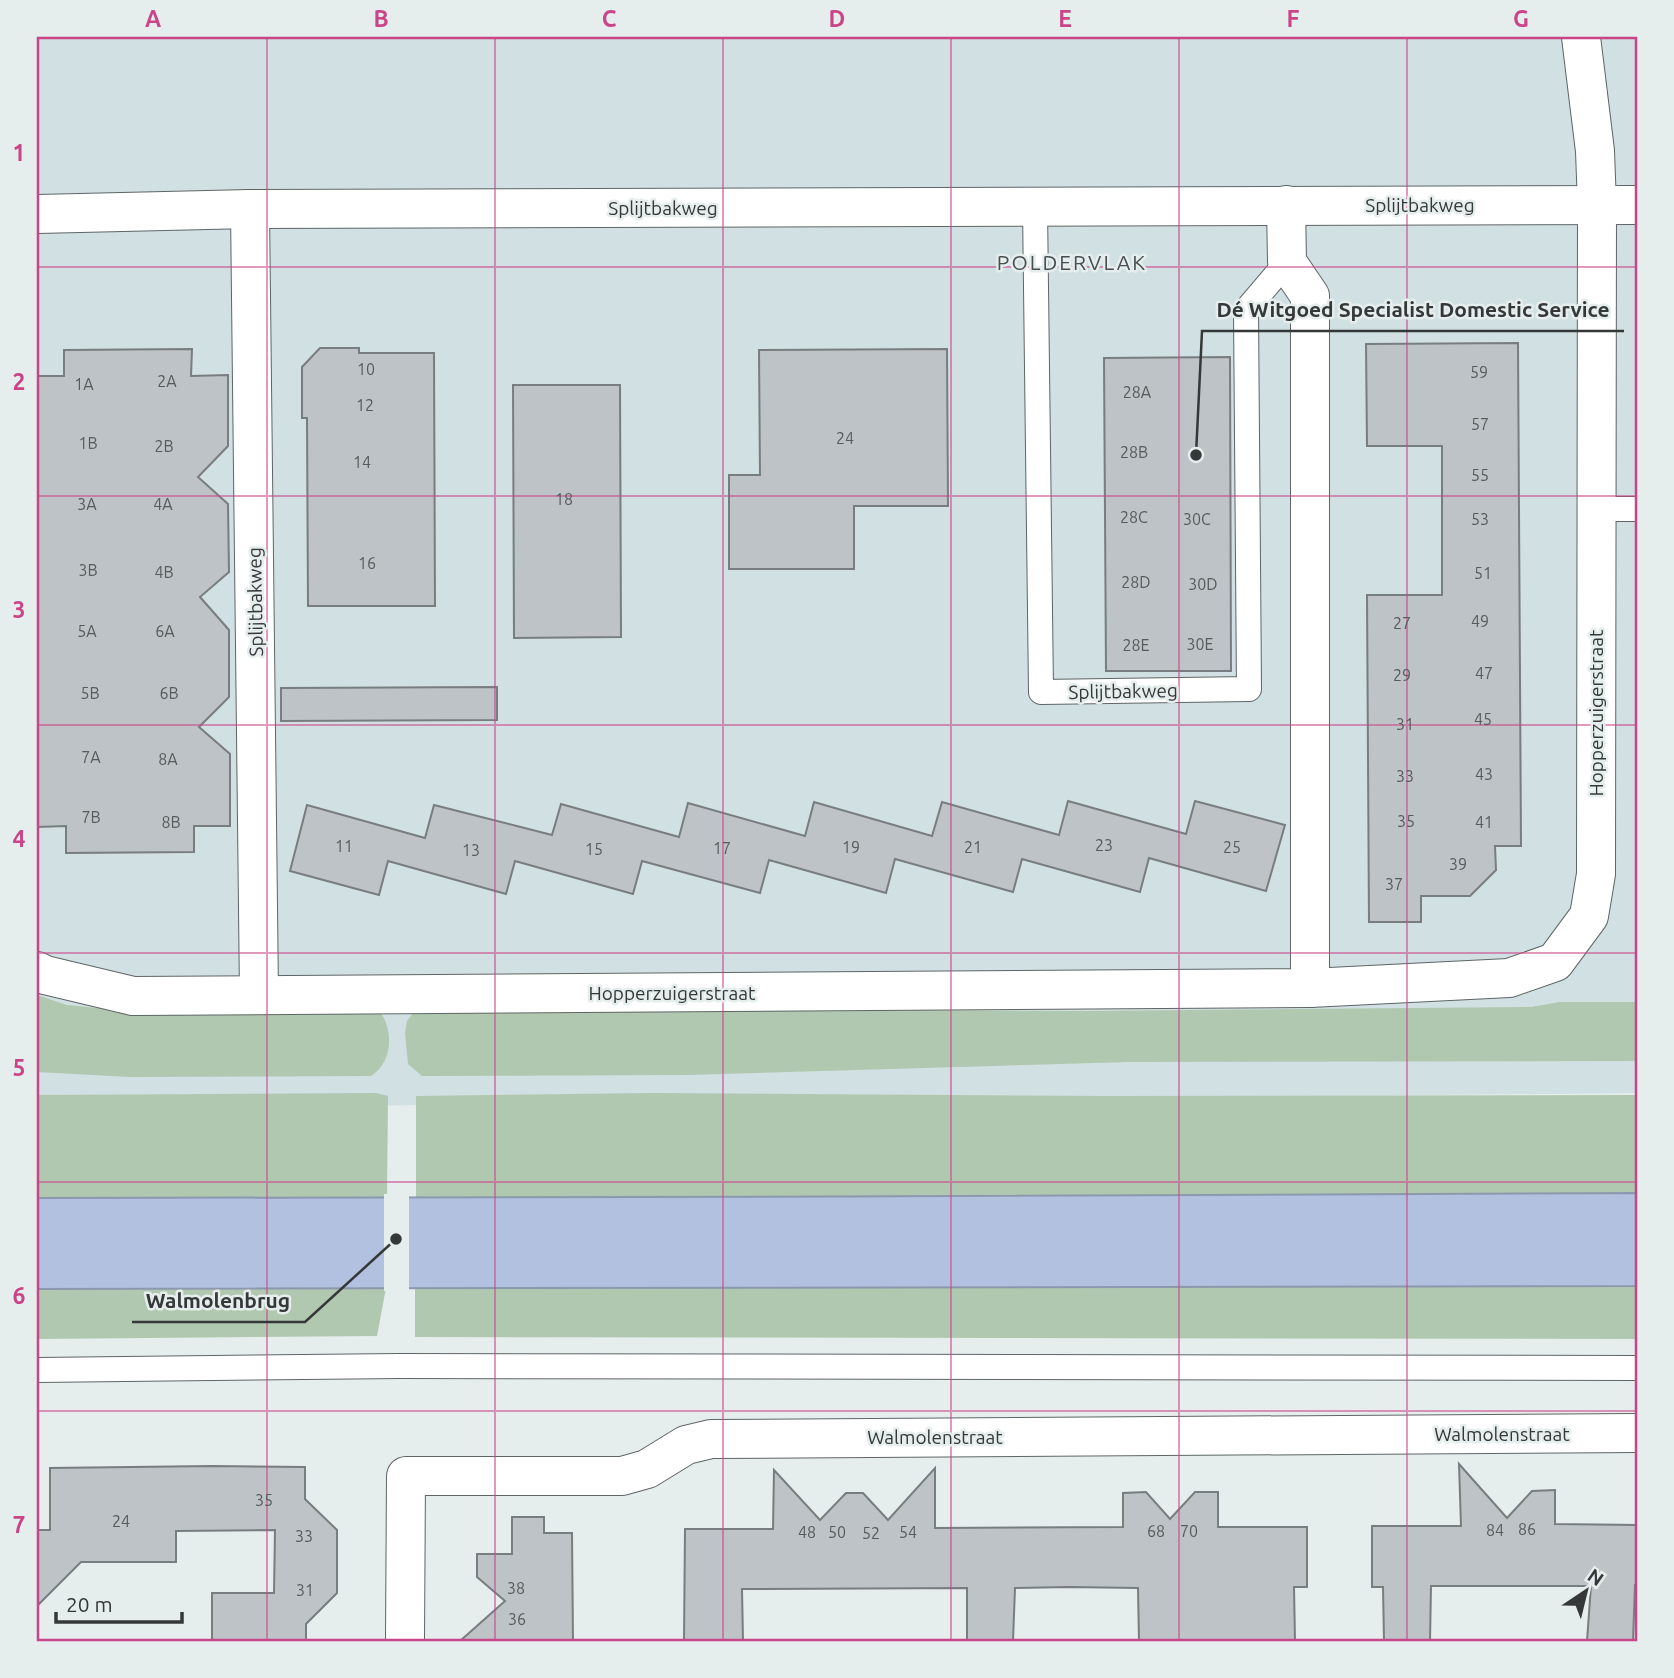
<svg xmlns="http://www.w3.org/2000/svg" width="1674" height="1678" font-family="Ubuntu,sans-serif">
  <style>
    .built { fill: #d1e0e2 }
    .green { fill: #b0c8b0 }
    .water { fill: #b2c1df; stroke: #8c98ad; stroke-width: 2 }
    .pier { fill: #e6eded }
    .building { fill: #bdc3c6; stroke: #787d80; stroke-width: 2 }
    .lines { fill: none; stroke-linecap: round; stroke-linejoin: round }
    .lane-casing { stroke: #5f6566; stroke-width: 26 }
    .street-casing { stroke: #5f6566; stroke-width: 40 }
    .lane { stroke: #fff; stroke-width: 24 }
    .street { stroke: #fff; stroke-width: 38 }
    .grid { fill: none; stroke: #ca4588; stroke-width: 2; stroke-opacity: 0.55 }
    .labels { text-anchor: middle; stroke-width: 5; stroke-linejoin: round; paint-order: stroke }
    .number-label { font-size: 16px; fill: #575b5c }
    .street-label { font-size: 19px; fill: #353838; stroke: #e6eded }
    .neighbourhood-label { font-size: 21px; letter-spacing: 2px; fill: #494e4f; stroke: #e6eded }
    .leader { fill: none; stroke: #353838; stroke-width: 2.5 }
    .callout-dot { fill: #353838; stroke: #e6eded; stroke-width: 2.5 }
    .callout-label { font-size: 21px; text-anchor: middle; font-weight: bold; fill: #353838; stroke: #e6eded; stroke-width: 5; stroke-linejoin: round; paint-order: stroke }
    .neatline { fill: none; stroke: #ca4588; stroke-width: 2.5 }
    .grid-label { font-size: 23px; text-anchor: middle; font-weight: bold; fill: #ca4588 }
  </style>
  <rect width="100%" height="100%" fill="#e6eded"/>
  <polygon class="built" points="37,37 1637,37 1637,1093 37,1109"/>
  <g class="green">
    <path d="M37 995 67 1005 138 1012 381 1013C394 1033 392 1063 371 1076L130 1077 37 1072Z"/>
    <polygon points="1560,1002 1637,1002 1637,1061 1128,1062 687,1075 422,1076 408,1064 405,1033 407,1021 413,1013 425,1008 1086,1011 1531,1007"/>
    <polygon points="376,1093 388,1096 387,1197 37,1198 37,1095"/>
    <polygon points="652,1093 1107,1096 1637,1095 1637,1193 416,1198 416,1096"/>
    <polygon points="1637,1286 1637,1339 415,1337 415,1287"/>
    <polygon points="386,1288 377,1336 37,1339 37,1289"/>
  </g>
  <path class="water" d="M1637 1193V1286L37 1289V1198C570 1197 1104 1197 1637 1193Z"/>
  <rect class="pier" x="384" y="1194" width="25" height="97"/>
  <g class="building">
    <polygon points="1518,343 1521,846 1495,846 1496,870 1470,896 1421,896 1421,922 1369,922 1367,595 1442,595 1442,446 1367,446 1366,344"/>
    <polygon points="320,348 359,348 359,353 434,353 435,606 308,606 307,418 302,418 302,367"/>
    <polygon points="192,349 191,376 228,375 228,446 198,477 228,504 229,572 200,597 229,630 229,697 199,727 230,754 230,826 194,826 194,852 66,853 66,826 37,827 37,376 64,376 64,350"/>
    <polygon points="947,349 948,506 854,506 854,569 729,569 729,475 760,475 759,350"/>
    <polygon points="1230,357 1231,671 1106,671 1104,358"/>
    <polygon points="513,385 620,385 621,637 514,638"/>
    <polygon points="497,687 497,720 281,721 281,688"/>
    <polygon points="1068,801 1186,834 1195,801 1285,825 1266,891 1149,858 1140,892 1022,859 1013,892 895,859 886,893 769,860 760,893 642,861 633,894 515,861 506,894 388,861 379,895 290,871 307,805 425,838 434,805 552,835 561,804 679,837 688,803 805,836 814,802 932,836 942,802 1059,835"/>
    <polygon points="1459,1464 1507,1518 1532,1491 1555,1490 1555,1524 1637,1525 1637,1585 1635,1585 1633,1641 1587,1641 1591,1586 1431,1586 1430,1641 1384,1641 1383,1587 1372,1587 1372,1526 1461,1526"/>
    <polygon points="212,1466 305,1467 305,1499 337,1530 337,1593 306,1624 306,1641 212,1641 212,1593 274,1593 275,1530 176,1531 176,1562 81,1562 37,1606 37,1530 50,1530 50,1468"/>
    <polygon points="935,1468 935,1528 1123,1527 1123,1493 1146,1492 1170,1519 1195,1492 1218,1492 1218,1527 1307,1527 1307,1587 1294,1587 1295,1641 1139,1641 1138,1588 1069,1587 1015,1588 1013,1641 967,1641 967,1588 742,1589 743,1641 684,1641 685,1529 773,1529 774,1470 820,1520 846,1493 863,1493 888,1520"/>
    <polygon points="512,1517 544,1517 544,1533 572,1533 573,1641 460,1641 505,1601 477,1577 477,1554 512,1554"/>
  </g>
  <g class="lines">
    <defs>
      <g id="lane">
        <polyline points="1035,206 1041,692 1249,689 1246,310 1287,262"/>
        <polyline points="1596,509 1637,509"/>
        <polyline points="37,1370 400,1366 1637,1368"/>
      </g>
      <g id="street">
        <polyline points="1286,205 1287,262 1310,296 1310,988"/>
        <polyline points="250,209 259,995"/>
        <polyline points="37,214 250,209 1637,205"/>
        <polyline points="37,971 45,975 133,996 1310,988 1509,978 1555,962 1589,916 1596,874 1597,205 1595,151 1581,37"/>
        <polyline points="405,1641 406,1476 622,1476 647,1469 686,1445 711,1439 1637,1433"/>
      </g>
    </defs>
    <use href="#lane" class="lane-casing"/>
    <use href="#street" class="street-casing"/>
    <use href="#lane" class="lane"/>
    <use href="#street" class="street"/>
  </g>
  <path class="grid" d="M267 37V1641M495 37V1641M723 37V1641M951 37V1641M1179 37V1641M1407 37V1641M37 267H1637M37 496H1637M37 725H1637M37 953H1637M37 1182H1637M37 1411H1637"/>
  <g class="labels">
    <g class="number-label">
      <text x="366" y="375">10</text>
      <text x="1479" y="378">59</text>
      <text x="167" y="387">2A</text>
      <text x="84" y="390">1A</text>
      <text x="1137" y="398">28A</text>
      <text x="365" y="411">12</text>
      <text x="1480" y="430">57</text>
      <text x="845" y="444">24</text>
      <text x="88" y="449">1B</text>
      <text x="164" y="452">2B</text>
      <text x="1134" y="458">28B</text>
      <text x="362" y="468">14</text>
      <text x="1480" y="481">55</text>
      <text x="564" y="505">18</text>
      <text x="87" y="510">3A</text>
      <text x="163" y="510">4A</text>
      <text x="1134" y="523">28C</text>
      <text x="1197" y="525">30C</text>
      <text x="1480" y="525">53</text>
      <text x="367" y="569">16</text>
      <text x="88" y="576">3B</text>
      <text x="164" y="578">4B</text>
      <text x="1483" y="579">51</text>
      <text x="1136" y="588">28D</text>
      <text x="1203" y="590">30D</text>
      <text x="1480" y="627">49</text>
      <text x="1402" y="629">27</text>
      <text x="87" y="637">5A</text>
      <text x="165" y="637">6A</text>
      <text x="1200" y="650">30E</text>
      <text x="1136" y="651">28E</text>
      <text x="1484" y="679">47</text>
      <text x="1402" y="681">29</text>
      <text x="90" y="699">5B</text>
      <text x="169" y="699">6B</text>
      <text x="1483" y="725">45</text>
      <text x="1405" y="730">31</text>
      <text x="91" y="763">7A</text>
      <text x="168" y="765">8A</text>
      <text x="1484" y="780">43</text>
      <text x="1405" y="782">33</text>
      <text x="91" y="823">7B</text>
      <text x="1406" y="827">35</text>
      <text x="171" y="828">8B</text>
      <text x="1484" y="828">41</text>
      <text x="1104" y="851">23</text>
      <text x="344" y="852">11</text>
      <text x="851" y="853">19</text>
      <text x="973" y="853">21</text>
      <text x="1232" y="853">25</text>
      <text x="722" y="854">17</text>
      <text x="594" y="855">15</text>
      <text x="471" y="856">13</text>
      <text x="1458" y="870">39</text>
      <text x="1394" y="890">37</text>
      <text x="264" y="1506">35</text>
      <text x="121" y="1527">24</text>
      <text x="1527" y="1535">86</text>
      <text x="1495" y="1536">84</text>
      <text x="1156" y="1537">68</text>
      <text x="1189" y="1537">70</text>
      <text x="807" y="1538">48</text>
      <text x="837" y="1538">50</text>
      <text x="908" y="1538">54</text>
      <text x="871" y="1539">52</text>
      <text x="304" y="1542">33</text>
      <text x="516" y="1594">38</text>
      <text x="305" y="1596">31</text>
      <text x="517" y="1625">36</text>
    </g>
    <g class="street-label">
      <text x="1420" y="212">Splijtbakweg</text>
      <text x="663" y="215">Splijtbakweg</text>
      <text transform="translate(255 602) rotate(-91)" y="7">Splijtbakweg</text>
      <text transform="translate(1123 691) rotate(-1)" y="7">Splijtbakweg</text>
      <text transform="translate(1596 713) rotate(-90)" y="7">Hopperzuigerstraat</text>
      <text x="672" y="1000">Hopperzuigerstraat</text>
      <text x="1502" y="1441">Walmolenstraat</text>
      <text x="935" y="1444">Walmolenstraat</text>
    </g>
    <g class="neighbourhood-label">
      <text x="1072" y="270">POLDERVLAK</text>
    </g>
  </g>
  <path class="leader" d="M1196 455L1202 331H1624M396 1239L305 1322H132"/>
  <g class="callout-dot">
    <circle cx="1196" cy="455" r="7"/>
    <circle cx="396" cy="1239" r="7"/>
  </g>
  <g class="callout-label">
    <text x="1413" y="317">Dé Witgoed Specialist Domestic Service</text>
    <text x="218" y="1308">Walmolenbrug</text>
  </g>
  <rect width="1674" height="1678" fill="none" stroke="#e6eded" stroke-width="77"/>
  <g transform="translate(1586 1591) rotate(35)" stroke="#e6eded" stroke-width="5" paint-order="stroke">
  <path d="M0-5L12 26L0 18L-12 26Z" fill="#353838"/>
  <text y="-10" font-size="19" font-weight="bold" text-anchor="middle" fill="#353838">N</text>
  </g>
  <path d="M56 1612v10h126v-10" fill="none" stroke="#353838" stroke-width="3.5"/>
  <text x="66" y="1612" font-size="21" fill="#353838" stroke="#e6eded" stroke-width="5" paint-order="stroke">20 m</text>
  <rect x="38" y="38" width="1598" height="1602" class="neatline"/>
  <g class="grid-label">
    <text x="153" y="27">A</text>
    <text x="381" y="27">B</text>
    <text x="609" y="27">C</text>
    <text x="837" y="27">D</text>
    <text x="1065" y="27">E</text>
    <text x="1293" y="27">F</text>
    <text x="1521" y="27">G</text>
    <text x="19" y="161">1</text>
    <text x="19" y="390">2</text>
    <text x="19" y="618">3</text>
    <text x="19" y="847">4</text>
    <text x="19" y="1076">5</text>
    <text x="19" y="1304">6</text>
    <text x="19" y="1533">7</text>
  </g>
</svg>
